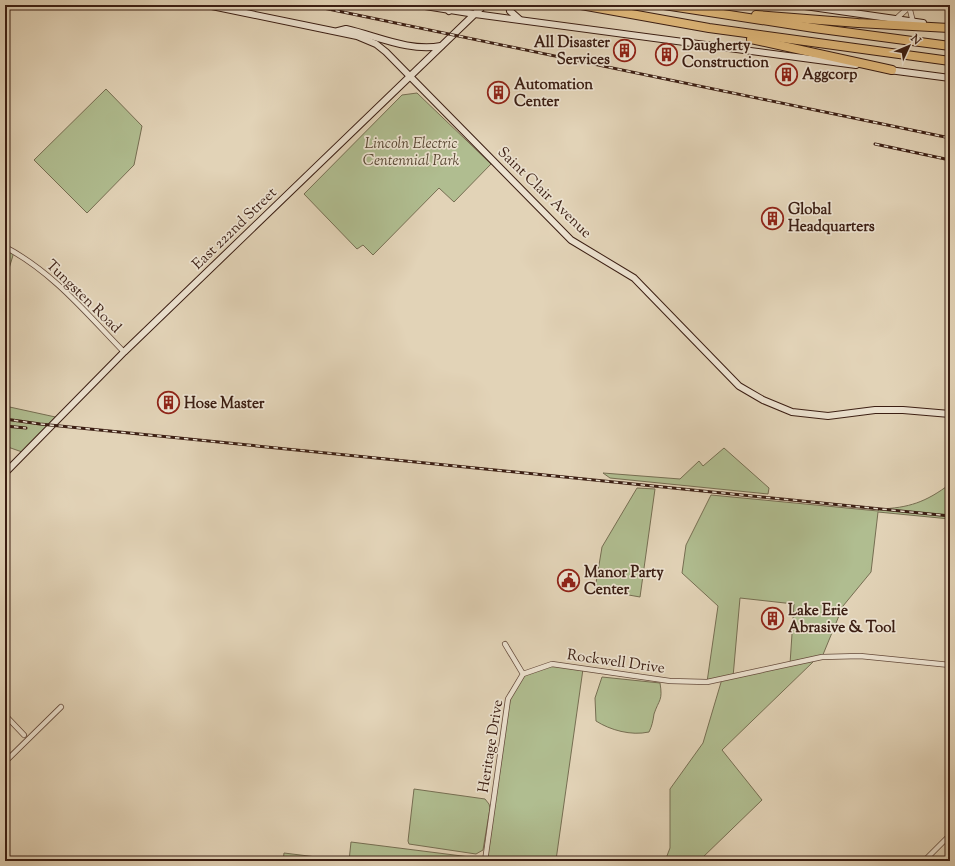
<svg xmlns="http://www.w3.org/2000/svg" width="955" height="866" font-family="'Sorts Mill Goudy',serif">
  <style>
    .green { fill: #b0bd90; stroke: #766e52; fill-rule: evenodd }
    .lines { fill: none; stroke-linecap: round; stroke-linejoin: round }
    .street-casing { stroke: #654b3c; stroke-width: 6 }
    .secondary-casing { stroke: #3b1e13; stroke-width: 8 }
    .highway-casing { stroke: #3b1e13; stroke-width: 10 }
    .street { stroke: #ece2d0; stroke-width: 4.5 }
    .secondary { stroke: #ece2d0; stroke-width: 6 }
    .highway { stroke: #e1ba7c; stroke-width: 8 }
    .rail-casing { stroke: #3b1e13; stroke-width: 3 }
    .rail { stroke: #ece2d0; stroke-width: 1.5; stroke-dasharray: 4.5; stroke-linecap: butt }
    .labels { text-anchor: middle; stroke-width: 3.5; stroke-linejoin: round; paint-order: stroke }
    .poi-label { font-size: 15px; font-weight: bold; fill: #3b1e13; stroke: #ece2d0; text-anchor: start }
    .park-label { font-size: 15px; font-style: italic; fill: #584632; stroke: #ece2d0 }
    .street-label { font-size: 15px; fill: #3b1e13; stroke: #ece2d0 }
  </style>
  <rect width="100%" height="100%" fill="#e2d3b7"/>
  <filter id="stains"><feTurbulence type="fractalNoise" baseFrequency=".005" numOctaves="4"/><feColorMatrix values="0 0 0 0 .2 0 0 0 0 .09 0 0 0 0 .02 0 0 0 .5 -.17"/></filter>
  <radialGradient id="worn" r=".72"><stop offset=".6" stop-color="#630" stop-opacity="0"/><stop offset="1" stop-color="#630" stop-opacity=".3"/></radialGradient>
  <g class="green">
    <polygon points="106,89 142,126 134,165 87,213 34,160"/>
    <polygon points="417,93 491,164 454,202 439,188 373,255 363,245 357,249 304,194 402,95"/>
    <polygon points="5,247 14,252 5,282"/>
    <polygon points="5,406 60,418 25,453 5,446"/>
    <polygon points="724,448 769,488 768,494 610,478 603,473 680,479 699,461 703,466"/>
    <path d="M950 484V519L878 512 871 572 843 606 822 657 815 658 813 662 722 750 762 800 701 859V861H665L670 848V789L703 743 722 679 707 682 718 606 682 573 686 545 711 495 878 511 879 509C909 508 926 502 950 484ZM740 598 794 604 790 664 733 677Z"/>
    <polygon points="637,488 655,489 640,597 595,589 602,547"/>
    <polygon points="552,664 583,669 556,860 560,861 485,861 508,699 523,674"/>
    <path d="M602 677 660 683C663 701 659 699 654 714 653 721 652 726 649 732 631 736 610 730 596 721L595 698Z"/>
    <polygon points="414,789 485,799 489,804 490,808 483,850 476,854 409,844 408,841"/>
    <polygon points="351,842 470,857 478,861 283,861 284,853 349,861"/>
  </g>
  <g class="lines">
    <defs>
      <g id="street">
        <polyline points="837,5 840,10"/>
        <polyline points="909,6 913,22"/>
        <polyline points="897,18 911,5"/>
        <path d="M5 247C53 272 87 314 124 352"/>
        <polyline points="523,674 552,664 670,681 707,682 822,657 860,656 950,665"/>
        <polyline points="5,715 24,735"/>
        <polyline points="5,762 61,707"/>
        <polyline points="485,861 508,699 523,674 505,644"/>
        <polyline points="924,861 950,835"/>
      </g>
      <g id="secondary">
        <polyline points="207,5 357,36 376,44 386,52 571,240 634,278 739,386 763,400 792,412 828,416 875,410 903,410 950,414"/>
        <polyline points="419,5 475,14 856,65"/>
        <polyline points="509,5 510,11 519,19"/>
        <polyline points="798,5 923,23"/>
        <polyline points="449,11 458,5"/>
        <path d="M338 31 346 29C377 36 409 52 441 46"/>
        <polyline points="889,70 950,78"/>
        <polyline points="5,473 124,352 484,5"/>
      </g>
      <g id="highway">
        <polyline points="581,5 709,28 950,61"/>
        <polyline points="664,5 814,28 950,46"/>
        <polyline points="756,15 858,23 949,28"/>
        <polyline points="751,39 892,70"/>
      </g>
    </defs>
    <use href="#street" class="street-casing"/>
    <use href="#secondary" class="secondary-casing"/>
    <use href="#highway" class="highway-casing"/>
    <use href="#street" class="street"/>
    <use href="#secondary" class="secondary"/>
    <use href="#highway" class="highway"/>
    <defs>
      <g id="rail">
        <polyline points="309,5 950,138"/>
        <polyline points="875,144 950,160"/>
        <polyline points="5,419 40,424 950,516"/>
        <polyline points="5,426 26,428"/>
      </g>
    </defs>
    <use href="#rail" class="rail-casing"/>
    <use href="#rail" class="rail"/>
  </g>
  <defs>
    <symbol id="building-ring" viewBox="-11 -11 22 22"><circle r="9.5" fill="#ece2d0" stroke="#8f2418" stroke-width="1.5"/><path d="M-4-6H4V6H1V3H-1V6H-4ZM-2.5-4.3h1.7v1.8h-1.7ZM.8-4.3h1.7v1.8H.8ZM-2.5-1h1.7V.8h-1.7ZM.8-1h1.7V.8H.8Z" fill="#8f2418"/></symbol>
    <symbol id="civic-ring" viewBox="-11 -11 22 22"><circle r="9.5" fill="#ece2d0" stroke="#8f2418" stroke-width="1.5"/><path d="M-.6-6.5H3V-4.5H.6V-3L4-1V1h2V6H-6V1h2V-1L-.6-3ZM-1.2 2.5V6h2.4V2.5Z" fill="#8f2418"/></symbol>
  </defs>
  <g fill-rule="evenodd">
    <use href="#building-ring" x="612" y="38" width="25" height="25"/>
    <use href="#building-ring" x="654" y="42" width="25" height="25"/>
    <use href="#building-ring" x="774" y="62" width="25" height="25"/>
    <use href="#building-ring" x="486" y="80" width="25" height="25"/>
    <use href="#building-ring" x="760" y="206" width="25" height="25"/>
    <use href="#building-ring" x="156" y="390" width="25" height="25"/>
    <use href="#civic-ring" x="556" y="568" width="25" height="25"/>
    <use href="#building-ring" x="760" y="606" width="25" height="25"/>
  </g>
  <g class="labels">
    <g class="poi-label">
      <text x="610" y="47" text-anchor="end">All Disaster<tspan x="610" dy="17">Services</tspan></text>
      <text x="682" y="50">Daugherty<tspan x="682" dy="17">Construction</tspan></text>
      <text x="802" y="79">Aggcorp</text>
      <text x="514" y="89">Automation<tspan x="514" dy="17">Center</tspan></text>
      <text x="788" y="214">Global<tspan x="788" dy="17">Headquarters</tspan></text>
      <text x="184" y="408">Hose Master</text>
      <text x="584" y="577">Manor Party<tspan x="584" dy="17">Center</tspan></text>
      <text x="788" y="615">Lake Erie<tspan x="788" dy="17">Abrasive &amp; Tool</tspan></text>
    </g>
    <g class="park-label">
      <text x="411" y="148">Lincoln Electric<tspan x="411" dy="17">Centennial Park</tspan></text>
    </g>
    <g class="street-label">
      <text transform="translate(545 192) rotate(44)" y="5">Saint Clair Avenue</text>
      <text transform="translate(234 228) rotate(-44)" y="5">East 222nd Street</text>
      <text transform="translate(84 296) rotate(44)" y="5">Tungsten Road</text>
      <text transform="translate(616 661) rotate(8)" y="5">Rockwell Drive</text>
      <text transform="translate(490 746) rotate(-81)" y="5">Heritage Drive</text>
    </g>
  </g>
  <rect width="955" height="866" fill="none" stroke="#e2d3b7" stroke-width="20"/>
  <rect x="6" y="6" width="943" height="854" fill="none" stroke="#3b1e13" stroke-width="2"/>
  <rect x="10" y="10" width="935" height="846" fill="none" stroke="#3b1e13"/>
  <g transform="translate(909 46) rotate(46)" stroke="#ece2d0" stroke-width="3" paint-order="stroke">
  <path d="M0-3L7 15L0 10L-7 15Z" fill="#3b1e13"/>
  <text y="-6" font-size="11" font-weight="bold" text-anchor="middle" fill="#3b1e13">N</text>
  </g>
  <rect width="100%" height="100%" filter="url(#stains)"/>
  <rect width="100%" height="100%" fill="url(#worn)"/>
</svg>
